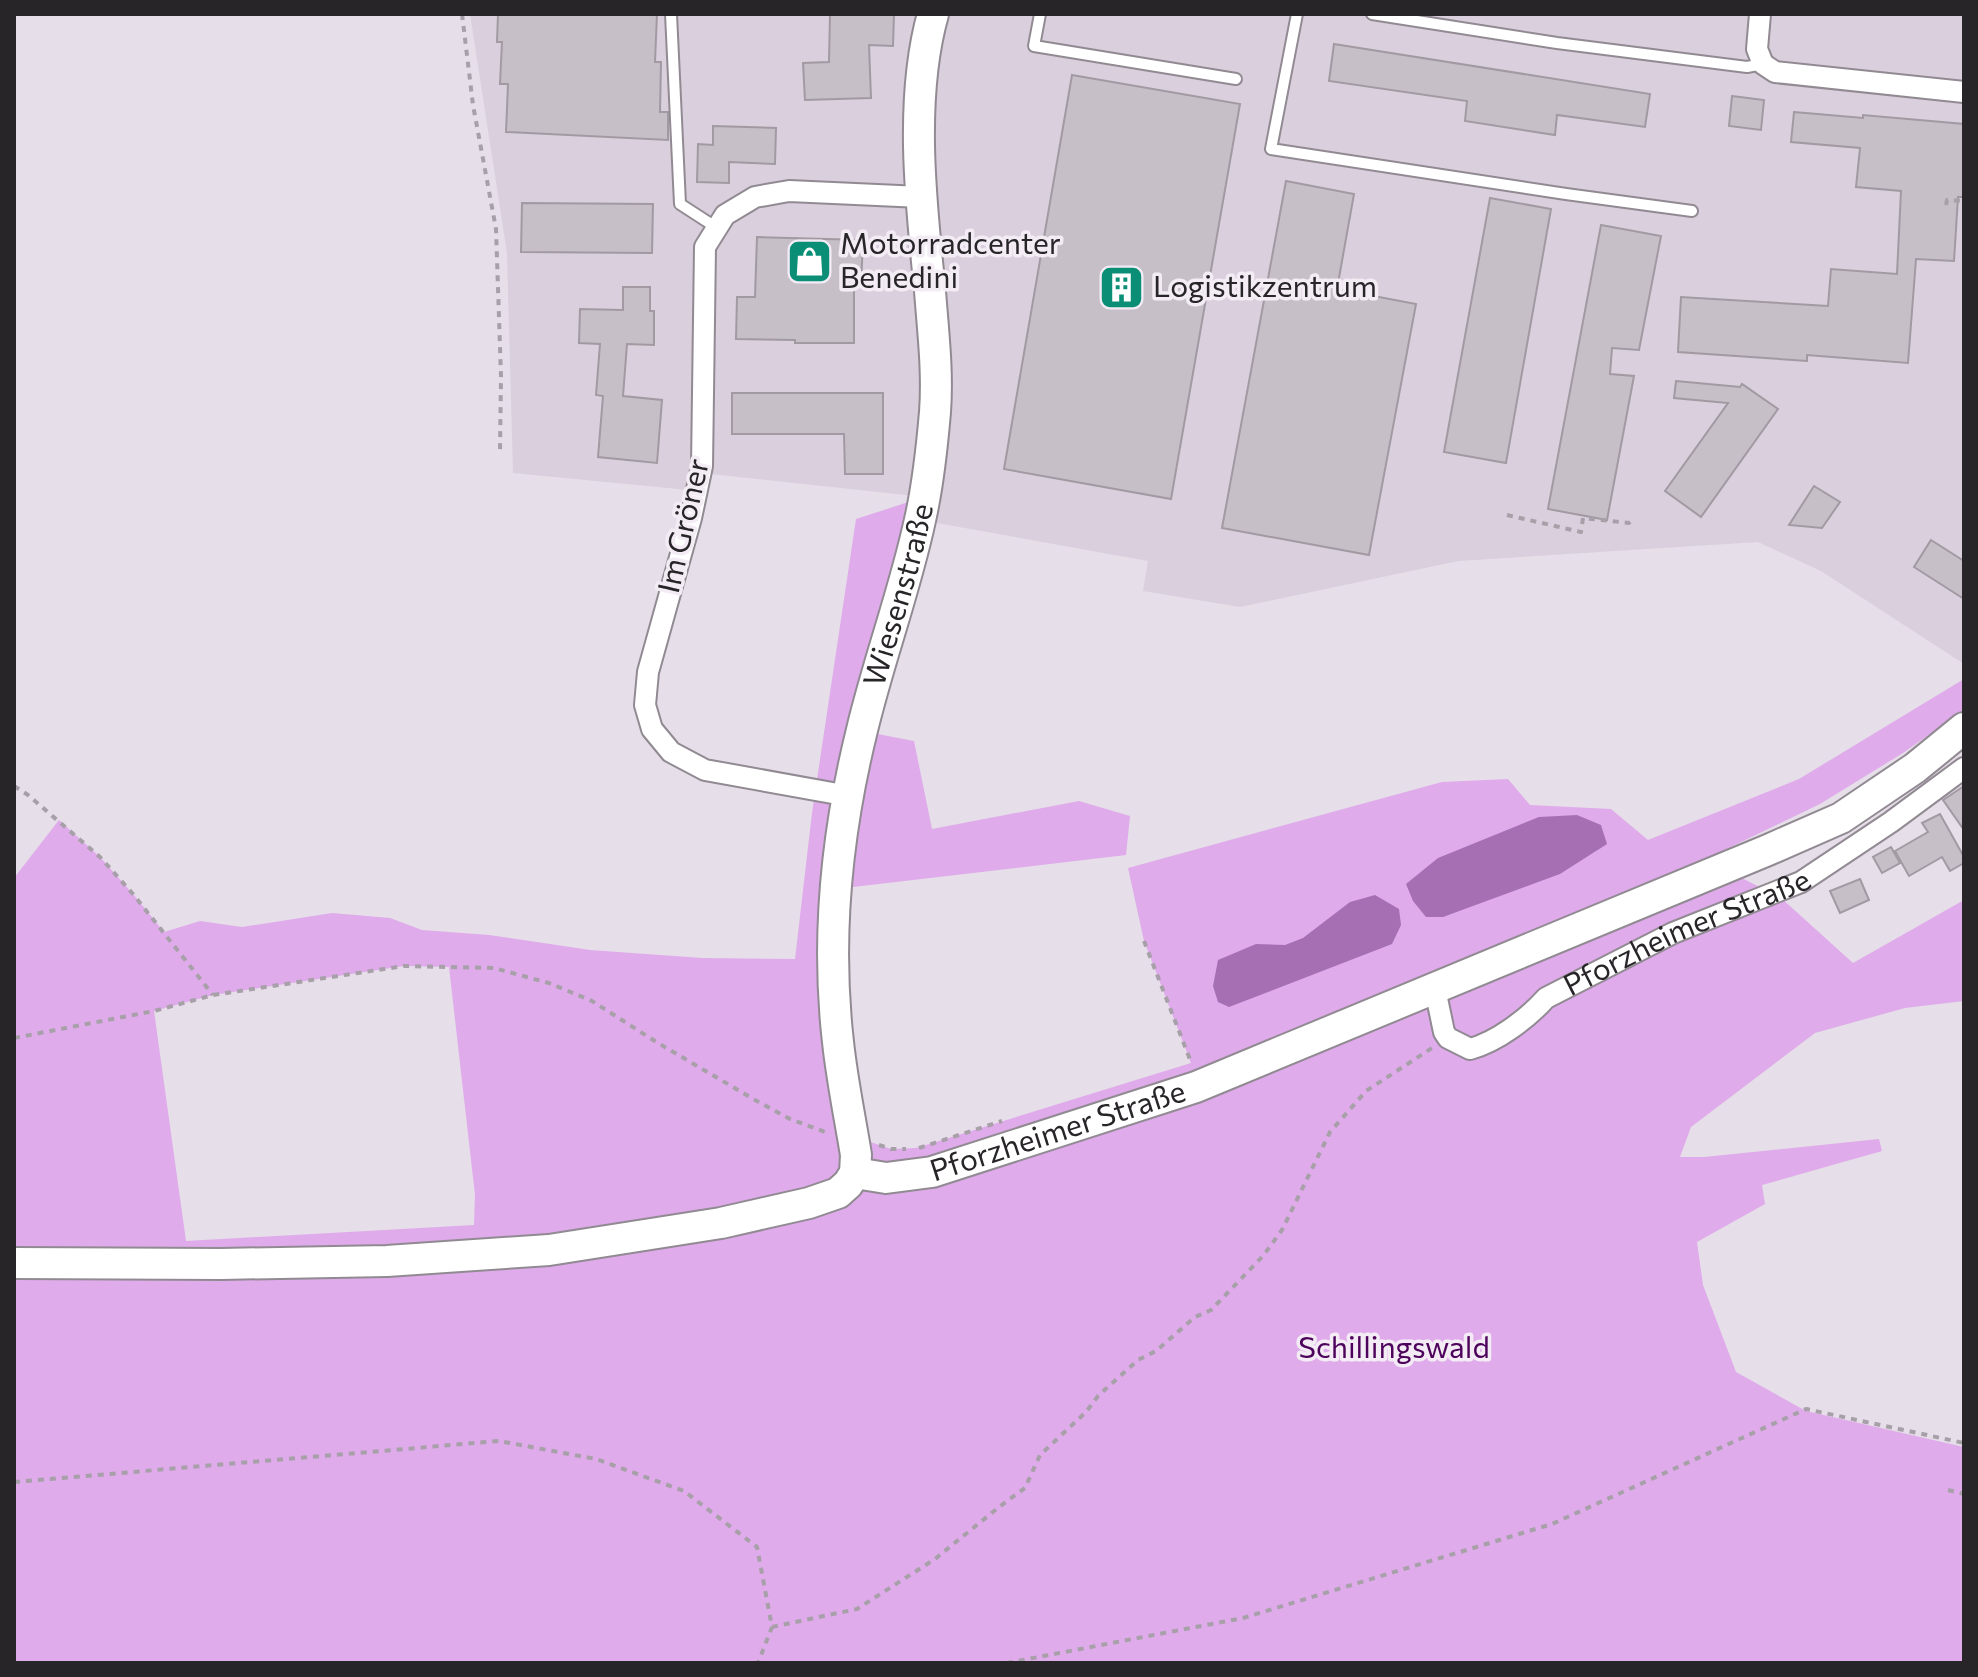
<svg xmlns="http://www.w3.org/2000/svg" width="1978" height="1677" font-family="Commissioner,sans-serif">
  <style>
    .built { fill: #dacfdd }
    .green { fill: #dfabeb; fill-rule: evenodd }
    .water { fill: #a66fb3 }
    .building { fill: #c6bfc8; stroke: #a19aa3; stroke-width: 2 }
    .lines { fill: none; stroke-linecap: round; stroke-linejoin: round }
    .lane-casing { stroke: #918a92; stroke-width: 14 }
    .street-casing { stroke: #918a92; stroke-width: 24 }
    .secondary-casing { stroke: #918a92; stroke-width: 34 }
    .path { stroke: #a7a0a8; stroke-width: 4; stroke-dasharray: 6 6; stroke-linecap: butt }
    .lane { stroke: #fff; stroke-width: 10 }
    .street { stroke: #fff; stroke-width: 20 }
    .secondary { stroke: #fff; stroke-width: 30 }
    .labels { text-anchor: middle; stroke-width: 7; stroke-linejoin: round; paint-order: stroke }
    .poi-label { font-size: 30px; fill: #282529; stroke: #f3ecf5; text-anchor: start }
    .street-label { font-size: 30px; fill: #282529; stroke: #f3ecf5 }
    .park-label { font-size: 30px; fill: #4d025b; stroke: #f3ecf5 }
  </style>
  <rect width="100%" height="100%" fill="#e6dee8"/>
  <polygon class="built" points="470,14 1964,14 1964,664 1821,571 1758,542 1458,561 1240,607 1143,591 1148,561 920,520 924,497 701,473 699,491 513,473 507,253"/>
  <path class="green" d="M924 497 862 731 914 741 932 829 1079 801 1130 816 1126 855 836 889 853 1136 891 1149 916 1148 1191 1063 1144 941 1128 868 1442 782 1508 779 1530 805 1611 809 1648 840 1799 779 1964 679V710L1903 753 1820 804 1447 984 1736 875 1781 898 1853 963 1964 900V1001L1905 1008 1815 1033 1691 1127 1680 1157H1704L1879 1139 1882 1151 1762 1185 1765 1204 1697 1242 1703 1285 1736 1372 1806 1411 1964 1447V1663H14V878L59 820 100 857 133 894 164 932 200 921 242 927 332 913 390 918 422 930 489 935 590 950 702 958 795 959 812 813 856 519ZM404 966 449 967 475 1195 474 1225 186 1241 154 1011 213 995Z"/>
  <g class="water">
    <polygon points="1577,815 1601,825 1607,844 1560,874 1443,917 1426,917 1413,901 1406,884 1438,858 1539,817"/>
    <polygon points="1375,895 1399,909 1401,925 1392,944 1229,1007 1218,1002 1213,986 1218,960 1256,944 1285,945 1303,938 1350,902"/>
  </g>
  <g class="building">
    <polygon points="498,14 657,14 655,62 661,62 660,112 668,112 668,140 506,132 508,84 500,84 502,42 497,42"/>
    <polygon points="830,14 894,14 893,46 869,45 871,98 805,100 803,63 829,62"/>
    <polygon points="1334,44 1650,94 1645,127 1557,115 1555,135 1465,121 1467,101 1329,81"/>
    <polygon points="1072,75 1240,104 1171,499 1004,469"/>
    <polygon points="1732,96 1764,100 1761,130 1729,126"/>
    <polygon points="1794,112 1863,118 1863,115 1964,124 1964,197 1958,197 1954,261 1916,259 1908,363 1807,355 1807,361 1678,352 1681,297 1828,306 1831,269 1897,274 1901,191 1856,187 1860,148 1791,142"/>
    <polygon points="713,126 776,128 775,164 729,162 729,183 697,182 698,144 713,145"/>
    <polygon points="1286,181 1354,194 1337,289 1416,304 1369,555 1222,528"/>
    <polygon points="1490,198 1551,209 1506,463 1444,452"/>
    <polygon points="522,203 653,204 652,253 521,252"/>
    <polygon points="1601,225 1661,236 1639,350 1612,348 1610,374 1634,376 1607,520 1548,509"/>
    <polygon points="757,237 863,240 861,286 854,286 854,343 795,343 795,340 736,339 737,297 755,297"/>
    <polygon points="623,287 650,287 650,311 654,311 654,345 627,344 623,396 662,400 657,463 598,457 603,396 596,395 600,344 579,343 580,309 623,310"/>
    <polygon points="1676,381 1740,387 1742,384 1778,409 1701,517 1665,491 1728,403 1674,398"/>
    <polygon points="732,393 883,393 883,474 845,474 844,434 732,434"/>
    <polygon points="1814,486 1840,502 1822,528 1789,525"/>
    <polygon points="1931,540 1964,561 1964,599 1914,567"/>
    <polygon points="1964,786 1964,830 1943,800"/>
    <polygon points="1940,814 1964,857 1964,863 1950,871 1942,857 1909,876 1895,851 1928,832 1922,823"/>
    <polygon points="1891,847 1900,863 1882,873 1873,857"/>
    <polygon points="1860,879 1869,900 1840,913 1830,891"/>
  </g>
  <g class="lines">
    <defs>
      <g id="lane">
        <polyline points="671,14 680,204 717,228"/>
        <polyline points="1040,14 1034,46 1236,79"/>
        <polyline points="1297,14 1271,149 1566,194 1692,211"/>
        <polyline points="1372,14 1557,43 1747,67 1763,64"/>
      </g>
      <g id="street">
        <polyline points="1760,14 1757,49 1763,64 1775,72 1964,92"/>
        <polyline points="849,796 705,770 671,752 652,729 645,705 648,672 691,518 702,466 705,247 725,215 755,197 789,191 921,197"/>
        <path id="s1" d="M1435 989 1444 1032 1448 1038 1470 1049C1497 1042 1528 1018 1546 998L1673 933 1801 882 1891 822 1964 768"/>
      </g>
      <g id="secondary">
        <path id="s2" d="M855 1173 886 1178 932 1172 1196 1087 1768 850 1841 818 1915 768 1964 728"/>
        <path id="s3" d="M14 1263 221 1264 387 1261 549 1250 721 1223 809 1203 838 1193 848 1184 855 1173 856 1155C850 1118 842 1080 838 1042 826 938 837 831 862 730 879 659 905 590 920 520 928 485 932 447 935 412 938 372 933 331 930 291 921 204 909 99 933 14"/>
      </g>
    </defs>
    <use href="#lane" class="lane-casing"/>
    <use href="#street" class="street-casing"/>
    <use href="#secondary" class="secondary-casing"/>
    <g class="path">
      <polyline points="462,14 473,105 496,229 501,377 500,451"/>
      <polyline points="1946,205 1947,200 1964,201"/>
      <polyline points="1507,515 1581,532 1583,518 1629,523 1634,519"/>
      <polyline points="14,786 28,795 100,857 133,894 213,995"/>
      <polyline points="1144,941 1191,1062"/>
      <polyline points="14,1038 154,1011 213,995 404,966 494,968 549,983 592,1001 658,1043 755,1100 790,1119 828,1133"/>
      <polyline points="879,1145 891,1149 906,1149"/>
      <polyline points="919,1148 1002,1121"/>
      <polyline points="14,1482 499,1441 596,1459 684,1491 757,1547 772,1627 758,1663"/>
      <polyline points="1948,1490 1964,1494"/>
      <polyline points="772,1627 857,1609 935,1559 999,1507 1025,1488 1040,1455 1086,1412 1098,1396 1138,1360 1156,1351 1195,1317 1211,1310 1263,1256 1282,1230 1330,1132 1366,1091 1432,1048"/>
      <polyline points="1007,1663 1243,1618 1552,1524 1806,1409 1964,1443"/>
    </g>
    <use href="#lane" class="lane"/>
    <use href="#street" class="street"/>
    <use href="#secondary" class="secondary"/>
  </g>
  <defs>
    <symbol id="shop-square" viewBox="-11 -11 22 22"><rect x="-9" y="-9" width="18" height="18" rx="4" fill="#0a8f76" stroke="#f3ecf5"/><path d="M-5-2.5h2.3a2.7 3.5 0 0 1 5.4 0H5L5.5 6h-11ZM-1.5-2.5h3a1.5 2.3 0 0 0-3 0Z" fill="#fff"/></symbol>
    <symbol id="building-square" viewBox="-11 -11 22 22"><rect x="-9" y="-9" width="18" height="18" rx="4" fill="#0a8f76" stroke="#f3ecf5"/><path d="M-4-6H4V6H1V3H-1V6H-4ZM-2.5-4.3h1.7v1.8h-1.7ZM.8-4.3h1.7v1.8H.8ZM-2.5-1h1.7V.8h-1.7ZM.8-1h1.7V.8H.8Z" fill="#fff"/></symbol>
  </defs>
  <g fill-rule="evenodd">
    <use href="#shop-square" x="784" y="236" width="51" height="51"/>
    <use href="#building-square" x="1096" y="262" width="51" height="51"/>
  </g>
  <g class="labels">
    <g class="poi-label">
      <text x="840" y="254">Motorradcenter<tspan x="840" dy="34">Benedini</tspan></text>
      <text x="1153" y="297">Logistikzentrum</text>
    </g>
    <g class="street-label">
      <text transform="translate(684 526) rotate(-77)" y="10">Im Gröner</text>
      <text dy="10" stroke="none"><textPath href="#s3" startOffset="1444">Wiesenstraße</textPath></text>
      <text dy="10" stroke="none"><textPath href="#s1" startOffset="324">Pforzheimer Straße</textPath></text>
      <text dy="10" stroke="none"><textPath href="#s2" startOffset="210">Pforzheimer Straße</textPath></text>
    </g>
    <g class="park-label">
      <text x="1394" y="1358">Schillingswald</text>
    </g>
  </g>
  <rect width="1978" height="1677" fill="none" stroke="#282529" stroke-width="32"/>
</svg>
